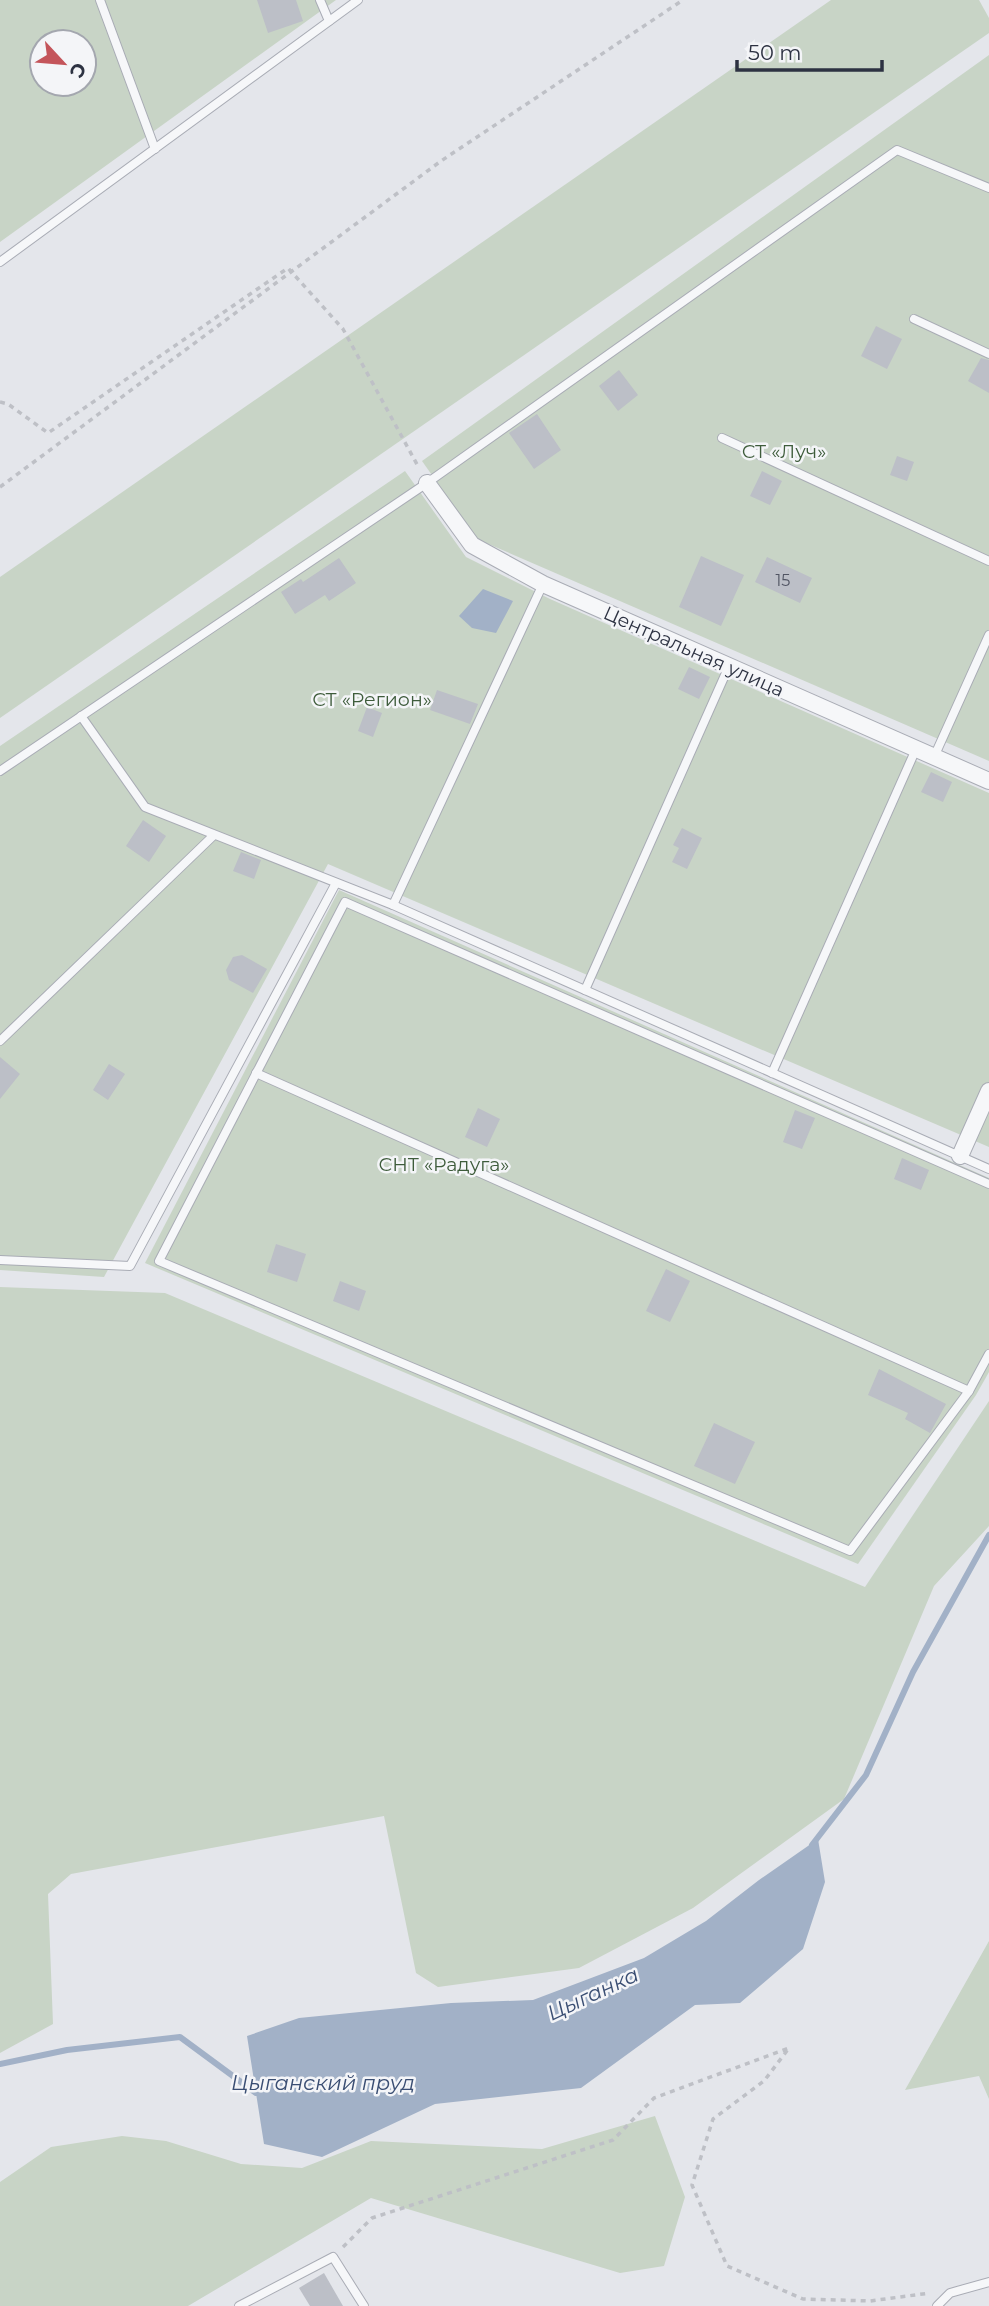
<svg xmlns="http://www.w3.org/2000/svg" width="989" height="2306" font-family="Montserrat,sans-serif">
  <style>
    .green { fill: #c8d4c6; fill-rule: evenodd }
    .water { fill: #a2b1c7 }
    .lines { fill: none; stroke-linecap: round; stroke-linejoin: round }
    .stream { stroke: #a2b1c7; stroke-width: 6 }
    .building { fill: #bcbfc7 }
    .lane-casing { stroke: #a9acb5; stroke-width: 10 }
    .street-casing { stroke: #a9acb5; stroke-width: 18 }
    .path { stroke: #bec0c6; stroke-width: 3.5; stroke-dasharray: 5 5; stroke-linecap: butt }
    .lane { stroke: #f6f7f9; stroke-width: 8 }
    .street { stroke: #f6f7f9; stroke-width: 16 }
    .labels { text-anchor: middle; stroke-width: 5; stroke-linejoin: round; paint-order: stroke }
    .number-label { font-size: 16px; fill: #515563 }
    .park-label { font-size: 19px; fill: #3e5c3b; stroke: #f4f5f8 }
    .street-label { font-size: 19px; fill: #2d3242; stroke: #f4f5f8 }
    .water-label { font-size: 21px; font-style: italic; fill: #3a4e73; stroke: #f4f5f8 }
  </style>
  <rect width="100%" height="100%" fill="#e4e6eb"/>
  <g class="green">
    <path d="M0 0H336L0 242ZM42 42H84V84H42Z"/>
    <polygon points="831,0 979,0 989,18 989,33 0,718 0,577"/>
    <polygon points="989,55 989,761 477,539 422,461"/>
    <polygon points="405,471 466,557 550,599 989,793 989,1147 328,864 104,1277 0,1270 0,746"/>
    <polygon points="339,890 989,1178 989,1372 976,1395 858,1564 145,1263"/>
    <polygon points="0,1287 165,1293 865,1587 989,1401 989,1526 934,1586 844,1799 693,1908 579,1968 438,1987 416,1973 384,1816 71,1874 48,1894 53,2024 0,2053"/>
    <polygon points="989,1941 989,2099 979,2076 905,2090"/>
    <polygon points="655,2116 685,2197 664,2266 620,2273 371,2198 188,2306 0,2306 0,2182 51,2147 122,2136 166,2141 241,2164 302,2168 371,2141 542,2149"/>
  </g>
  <g class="water">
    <polygon points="483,589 513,601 496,633 472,628 459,616"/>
    <polygon points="818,1839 825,1882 803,1949 740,2003 695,2005 581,2088 435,2104 322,2157 264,2144 247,2036 299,2018 451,2003 533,2000 644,1958 706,1921 759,1880"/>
  </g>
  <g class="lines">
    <g class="stream">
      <polyline points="812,1845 866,1775 913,1672 989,1535"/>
      <polyline points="0,2064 67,2050 180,2037 256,2093 263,2092"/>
    </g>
  </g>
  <g class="building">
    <polygon points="257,0 296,0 303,21 268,33"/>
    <polygon points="876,326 902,339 887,369 861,356"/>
    <polygon points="981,358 989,360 989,393 968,381"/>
    <polygon points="619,370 638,395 618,411 599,386"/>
    <polygon points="537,414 561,450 534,469 509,433"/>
    <polygon points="897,456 914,462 907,481 890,475"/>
    <polygon points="762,471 782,481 770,505 750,496"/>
    <polygon points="701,556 744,575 721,626 679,607"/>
    <polygon points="767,557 812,578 800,603 755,582"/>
    <polygon points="339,558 356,583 329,601 325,595 295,614 281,592 301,579 303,582"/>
    <polygon points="689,667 710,677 699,699 678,689"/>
    <polygon points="437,690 478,704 470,724 430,710"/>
    <polygon points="367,707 382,713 373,737 358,731"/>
    <polygon points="931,772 952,782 943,802 921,792"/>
    <polygon points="143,820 166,836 149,862 126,846"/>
    <polygon points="682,828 702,838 687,869 672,862 679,848 673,845"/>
    <polygon points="241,852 261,860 254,879 233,871"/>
    <polygon points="242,955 267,969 253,993 229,980 226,970 233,957"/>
    <polygon points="0,1057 20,1074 0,1099"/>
    <polygon points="109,1064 125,1074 108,1100 93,1090"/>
    <polygon points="478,1108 500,1119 487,1147 465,1137"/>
    <polygon points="795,1110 815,1118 802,1149 783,1142"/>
    <polygon points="902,1158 929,1170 921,1190 894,1179"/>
    <polygon points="276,1244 306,1254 297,1282 267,1272"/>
    <polygon points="666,1269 690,1281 670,1322 646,1311"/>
    <polygon points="340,1281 366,1291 359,1311 333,1301"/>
    <polygon points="879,1369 946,1404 930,1433 905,1419 908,1413 868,1395"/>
    <polygon points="714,1423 755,1442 735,1484 694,1466"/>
    <polygon points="324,2273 343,2306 310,2306 299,2288"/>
  </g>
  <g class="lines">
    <defs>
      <g id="lane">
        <polyline points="100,0 155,149"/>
        <polyline points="320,0 329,21"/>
        <polyline points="0,262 358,0"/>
        <polyline points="914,319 989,354"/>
        <polyline points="722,438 989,561"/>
        <polyline points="81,716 145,807 393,905 543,584"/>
        <polyline points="934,757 989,635"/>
        <polyline points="0,771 427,483 897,150 989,188"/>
        <polyline points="393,905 989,1169"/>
        <polyline points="585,990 729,666"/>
        <polyline points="0,1041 214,835"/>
        <polyline points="256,1073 969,1391"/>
        <polyline points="772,1073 916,749"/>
        <polyline points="989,1184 345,902 159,1261 850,1551 969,1391 989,1354"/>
        <polyline points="0,1260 130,1266 336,883"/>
        <polyline points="239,2306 333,2257 364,2306"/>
        <polyline points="937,2306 950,2293 989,2282"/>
      </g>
      <g id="street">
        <polyline points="427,483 472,545 543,584 989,781"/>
        <polyline points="960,1156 989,1091"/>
      </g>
    </defs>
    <use href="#lane" class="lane-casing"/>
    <use href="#street" class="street-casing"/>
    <g class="path">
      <polyline points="0,402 8,404 48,433 288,268 343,329 419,468"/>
      <polyline points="0,487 441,161 683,0"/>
      <polyline points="343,2247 372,2218 613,2140 654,2098 789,2048 764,2081 713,2119 692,2185 727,2266 803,2299 870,2301 930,2293"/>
    </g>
    <use href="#lane" class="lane"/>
    <use href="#street" class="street"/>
  </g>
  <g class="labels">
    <g class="number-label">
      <text x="783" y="586">15</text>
    </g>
    <g class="park-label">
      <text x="784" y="458">СТ «Луч»</text>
      <text x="372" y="706">СТ «Регион»</text>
      <text x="444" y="1171">СНТ «Радуга»</text>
    </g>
    <g class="street-label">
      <text transform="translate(694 651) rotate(24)" y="7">Центральная улица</text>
    </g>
    <g class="water-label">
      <text transform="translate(593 1994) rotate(-25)" y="7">Цыганка</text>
      <text x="323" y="2090">Цыганский пруд</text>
    </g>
  </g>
  <g transform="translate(63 63) rotate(116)"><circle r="33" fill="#f4f5f8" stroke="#a4a7af" stroke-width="2"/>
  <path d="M0-5L12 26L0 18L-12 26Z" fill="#c4555b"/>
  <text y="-10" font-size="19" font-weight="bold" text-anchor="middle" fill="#2d3242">С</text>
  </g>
  <path d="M737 60v10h145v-10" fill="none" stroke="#2d3242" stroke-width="3.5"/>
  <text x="748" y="60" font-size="21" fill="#2d3242" stroke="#f4f5f8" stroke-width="5" paint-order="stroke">50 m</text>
</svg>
